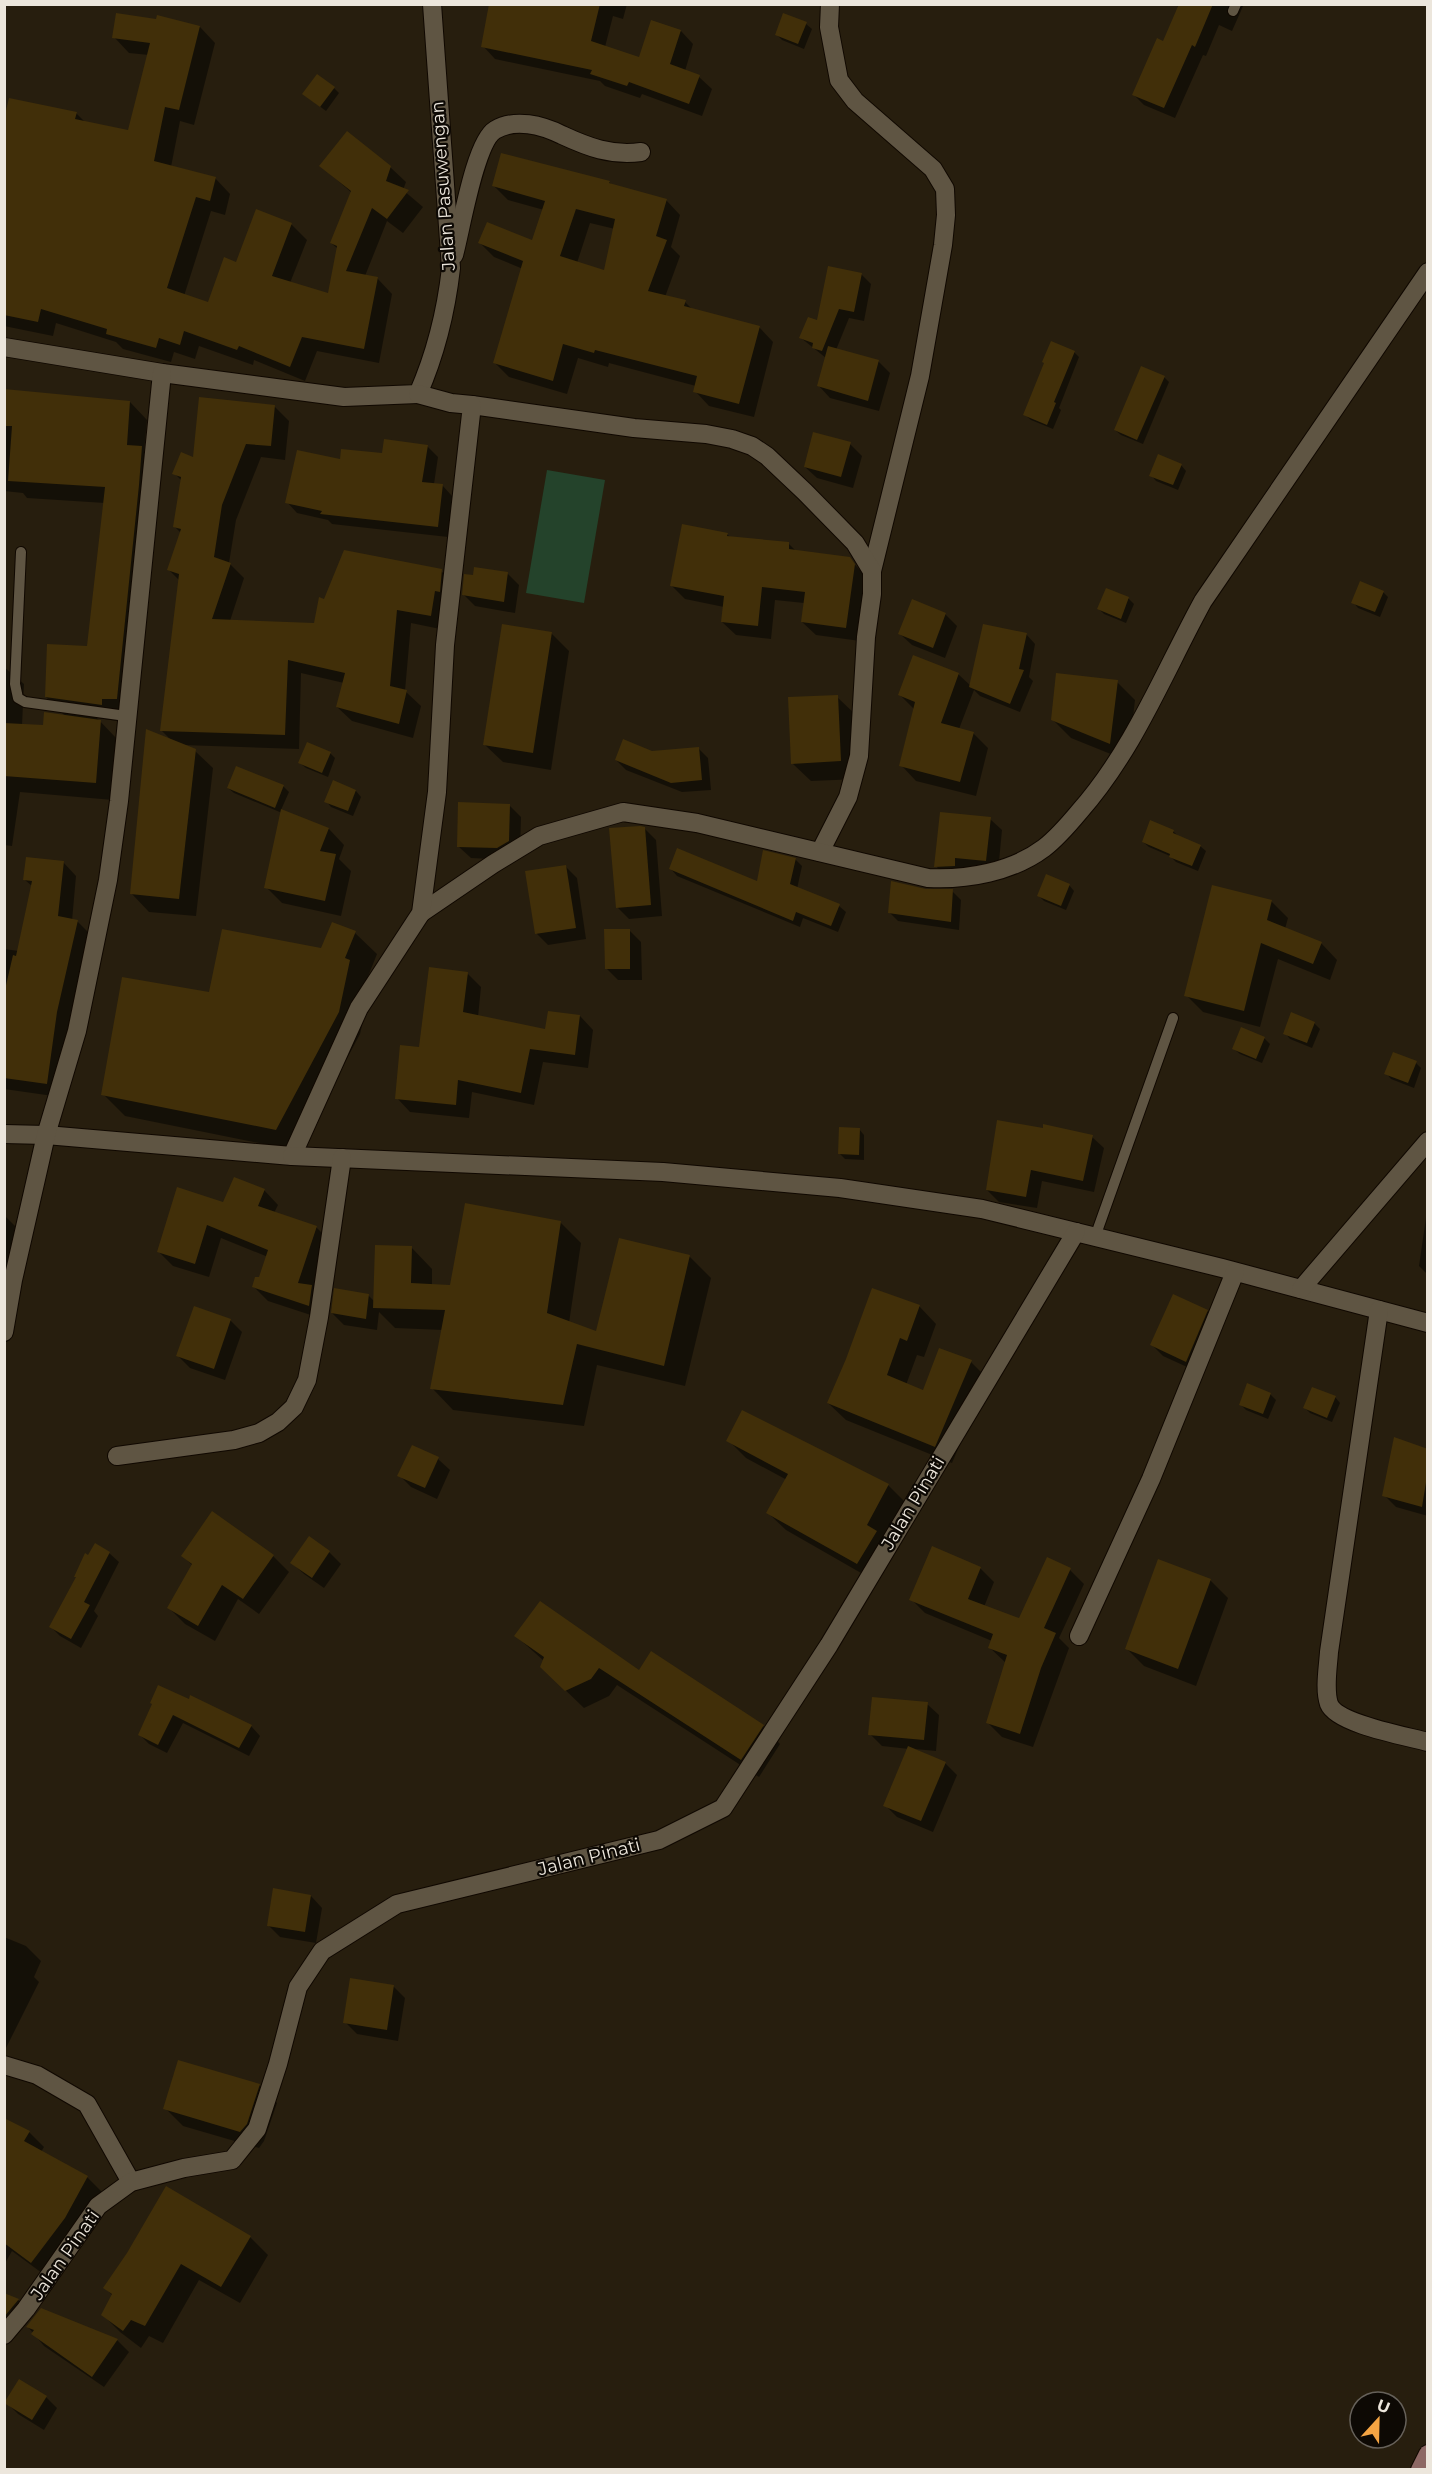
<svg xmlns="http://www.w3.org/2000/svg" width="1432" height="2474" font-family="Montserrat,sans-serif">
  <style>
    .green { fill: #24432b }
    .shadow { fill: #0007; fill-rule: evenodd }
    .building { fill: #412f09; fill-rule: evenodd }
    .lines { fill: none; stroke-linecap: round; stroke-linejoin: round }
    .lane-casing { stroke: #100800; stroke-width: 12 }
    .street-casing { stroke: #100800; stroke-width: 20 }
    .secondary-casing { stroke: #100800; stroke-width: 20 }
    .lane { stroke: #5f5543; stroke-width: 10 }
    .street { stroke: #5f5543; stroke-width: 18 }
    .secondary { stroke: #8d6864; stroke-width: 18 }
    .labels { text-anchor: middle; stroke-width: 4.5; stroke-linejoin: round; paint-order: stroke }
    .street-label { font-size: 18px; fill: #ece6dc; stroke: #0d0904 }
  </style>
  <rect width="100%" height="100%" fill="#271e0e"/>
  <polygon class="green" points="547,470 605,480 584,603 526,593"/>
  <g class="shadow">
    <polygon points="491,4 627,4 623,19 613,16 605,47 640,59 681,31 693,44 685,71 699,77 712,89 702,116 642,94 640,98 605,86 600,81 495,59 483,46"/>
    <polygon points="1176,4 1244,4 1232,31 1219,25 1206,56 1203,55 1175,118 1144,105 1133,94 1164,43 1179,8"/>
    <polygon points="784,15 806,24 812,29 804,49 782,40 776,34"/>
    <polygon points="158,17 200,27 215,43 194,125 180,121 171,167 215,178 230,194 225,215 211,211 184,296 209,304 237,263 257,211 292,225 307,240 290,283 329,295 338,249 331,243 352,193 321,166 390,167 406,182 403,190 423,207 403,233 387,221 365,276 377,278 392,294 379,363 317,351 305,381 254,360 253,365 199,346 195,359 174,352 171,362 123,349 116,342 56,323 53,336 4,326 4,127 76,113 86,123 130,132 149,55 129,53 114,37 157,21"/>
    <polygon points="334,88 339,93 326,111 310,99"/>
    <path d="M609 182 612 185 666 200 680 215 671 247 680 256 665 297 685 302 693 310 759 327 773 342 754 417 709 406 695 391 696 386 609 363 608 367 578 358 567 394 509 377 495 363 523 269 494 257 480 243 533 242 544 210 508 200 494 186ZM590 223 615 229 606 271 577 263Z"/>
    <polygon points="861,274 871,284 864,321 849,318 836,350 878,361 890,373 879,411 830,398 819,386 826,358 801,338 818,322"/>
    <polygon points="1074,352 1079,357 1059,408 1061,410 1053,429 1031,420 1025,415"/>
    <polygon points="1164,377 1169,382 1143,444 1121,435 1115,430"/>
    <polygon points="4,391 130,402 147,420 144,451 158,465 118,721 97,718 117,739 113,800 20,792 12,846 4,845 4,667 24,684 22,725 45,727 66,717 46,697 89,647 105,503 27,498 23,493 4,491"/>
    <polygon points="275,407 289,421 285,460 261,457 236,520 229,563 244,578 230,621 315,624 325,600 441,571 456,585 445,630 411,623 405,691 421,706 413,738 352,721 337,707 344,683 301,673 299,749 182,745 195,751 213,768 196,916 149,912 132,894 172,741 161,730 180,581 169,570 181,533 175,527 182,481 174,473"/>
    <polygon points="850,444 862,456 853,488 817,478 805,467"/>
    <polygon points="427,446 438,457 434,484 442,485 452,496 448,537 332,524 328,520 297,513 287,502 341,461"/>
    <polygon points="1181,465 1186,471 1178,490 1156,481 1151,475"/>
    <polygon points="727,534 731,538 789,544 796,551 849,558 868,579 860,641 816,635 802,622 804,603 775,600 771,639 736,635 722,622 724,607 685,599 671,585"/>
    <polygon points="508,574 519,585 515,613 475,606 464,595"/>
    <polygon points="1106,590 1129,599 1134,604 1126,623 1104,614 1099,609"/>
    <polygon points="1383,592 1388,597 1380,617 1358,608 1353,602"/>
    <polygon points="945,614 957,626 945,658 912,645 900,634"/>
    <polygon points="551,633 569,651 551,770 503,762 485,745"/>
    <polygon points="1026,634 1035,644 1029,677 1033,681 1020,712 980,696 974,690 959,729 973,733 988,748 976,796 916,781 901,765 915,710 900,695 958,674 971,686"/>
    <polygon points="1117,682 1135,700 1128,761 1071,738 1053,720"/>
    <polygon points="837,697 855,714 859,779 811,781 793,764"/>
    <polygon points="698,748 708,758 711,790 682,792 626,770 616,760 651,752"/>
    <polygon points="330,753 335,758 328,777 306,768 300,763"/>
    <polygon points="333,782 356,791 361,797 353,816 331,807 326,801"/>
    <polygon points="283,786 289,792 281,810 329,829 344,845 339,859 351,871 341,916 282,903 266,887 282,813 234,793 228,788"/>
    <polygon points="509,805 521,817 520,853 509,860 471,858 459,847"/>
    <polygon points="990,819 1002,830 998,872 947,878 936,866"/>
    <polygon points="644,828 656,840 662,916 629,919 617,907"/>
    <polygon points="1173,831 1180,838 1200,846 1206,851 1198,871 1176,862 1170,856 1149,847 1143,842"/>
    <polygon points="795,859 802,866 797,889 839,906 846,912 838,932 803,918 800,927 677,876 671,869 758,883"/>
    <polygon points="63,862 76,876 72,921 78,922 91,935 60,1097 4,1089 4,949 19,951 33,887 25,880"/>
    <polygon points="565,866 577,878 586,939 548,945 537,934"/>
    <polygon points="1069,885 1074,891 1066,910 1044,901 1039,896"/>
    <polygon points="952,891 961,900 959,930 898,921 889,912"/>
    <polygon points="1271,901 1288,918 1285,929 1321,943 1337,960 1330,980 1278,959 1260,1027 1203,1012 1186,995"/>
    <polygon points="629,930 641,942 642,980 618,980 606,968"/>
    <polygon points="355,933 377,954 367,979 372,983 360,1034 298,1151 125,1116 103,1094 211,994 322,950"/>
    <polygon points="468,974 481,987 478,1017 547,1031 580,1016 593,1030 588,1068 543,1062 534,1105 472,1092 469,1118 410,1112 397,1098 420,1049"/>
    <polygon points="1314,1023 1320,1029 1312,1048 1290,1039 1285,1033"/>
    <polygon points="1264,1038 1270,1044 1262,1063 1240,1054 1234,1049"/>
    <polygon points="1416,1063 1421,1068 1414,1088 1391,1079 1386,1073"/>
    <polygon points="859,1129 864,1135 864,1160 845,1159 840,1154"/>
    <polygon points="1092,1137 1104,1148 1094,1192 1042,1181 1037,1208 999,1202 987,1190"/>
    <polygon points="264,1190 278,1205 274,1213 316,1227 330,1241 323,1319 268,1301 254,1287 260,1279 268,1257 221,1238 209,1277 173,1266 159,1252 224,1204"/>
    <polygon points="1428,1204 1428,1275 1419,1266"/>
    <polygon points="4,1215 15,1226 12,1305 4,1305"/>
    <polygon points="560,1222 581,1243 569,1323 597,1333 620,1240 690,1257 711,1278 685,1386 597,1365 584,1426 453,1410 432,1388 443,1330 395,1328 379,1312 377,1330 344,1325 332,1313 368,1295 374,1301 411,1247 432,1269 432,1285 451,1286"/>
    <polygon points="919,1306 936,1324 924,1357 917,1355 906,1385 924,1392 971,1362 988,1379 952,1463 846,1420 828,1403"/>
    <polygon points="1207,1311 1218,1323 1198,1372 1163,1356 1152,1345"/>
    <polygon points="230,1320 242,1332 225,1380 190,1368 178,1356"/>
    <polygon points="1270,1394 1276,1400 1268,1419 1246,1410 1240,1404"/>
    <polygon points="1335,1397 1340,1403 1332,1422 1310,1413 1305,1408"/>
    <polygon points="728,1440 888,1485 906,1503 875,1581 786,1530 768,1513 787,1480 746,1458"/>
    <polygon points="1428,1451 1428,1516 1396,1507 1384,1495"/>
    <polygon points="438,1459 450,1470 437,1499 411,1487 399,1475"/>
    <polygon points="309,1538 329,1552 341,1564 324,1588 304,1574 292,1563"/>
    <polygon points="109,1553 119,1562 94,1611 98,1616 81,1648 60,1636 50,1626 89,1557"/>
    <polygon points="183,1556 273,1556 289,1572 259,1614 238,1599 215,1641 185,1624 169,1608 193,1566"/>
    <polygon points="1048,1559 1070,1570 1084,1584 1059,1638 1069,1648 1033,1747 1002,1737 988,1723 1006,1663 990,1648 992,1641 925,1613 911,1599 980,1568 994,1582 984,1607 1019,1620"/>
    <polygon points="1210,1580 1228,1598 1196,1686 1144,1666 1127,1649"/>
    <polygon points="516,1636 639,1672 763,1726 780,1744 759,1777 617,1685 609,1696 584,1708 559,1684 544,1661"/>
    <polygon points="927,1704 939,1715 936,1751 915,1749 945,1763 957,1775 933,1832 897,1817 885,1805 909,1749 882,1746 870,1734"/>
    <polygon points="154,1705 251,1726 260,1736 249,1756 183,1723 167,1753 149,1744 140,1735"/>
    <polygon points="311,1896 322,1908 316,1943 280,1937 268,1925"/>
    <polygon points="4,1937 26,1946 41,1961 34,1977 39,1982 4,2052"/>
    <polygon points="393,1986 405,1998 398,2041 357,2034 345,2022"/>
    <polygon points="259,2085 277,2103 264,2141 259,2148 183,2126 165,2108"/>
    <polygon points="4,2119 29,2132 44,2147 41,2152 87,2177 102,2192 80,2233 46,2276 12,2251 4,2265"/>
    <polygon points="167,2188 250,2237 268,2255 240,2303 199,2280 163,2343 149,2336 141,2348 120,2332 102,2314 113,2296 105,2288 128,2254"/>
    <polygon points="4,2295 18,2300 24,2305 4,2321"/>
    <polygon points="28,2327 117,2340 129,2352 104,2387 44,2346"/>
    <polygon points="46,2397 57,2408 44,2430 18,2414 6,2402"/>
  </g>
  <g class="building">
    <polygon points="489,4 600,4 591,41 639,57 651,20 681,30 670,64 700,75 689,104 629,82 627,86 590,74 592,70 481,47"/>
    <polygon points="1179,4 1213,4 1195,47 1192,45 1164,108 1132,95 1157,38 1163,41"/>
    <polygon points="116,13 156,19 157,15 200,26 179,110 165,107 154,161 216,177 210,201 196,197 167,288 208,302 224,257 236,262 256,209 292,223 272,276 328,293 337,246 330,243 351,191 319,166 347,131 391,166 386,181 409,190 387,219 372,208 346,271 378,277 364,349 302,337 290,367 239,346 237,350 184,331 180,345 159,338 156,348 106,334 107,329 41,309 38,322 4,315 4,119 9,98 77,112 75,119 128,130 150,43 112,38"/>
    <polygon points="783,13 807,22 798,44 775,35"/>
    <polygon points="317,74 335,87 320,107 302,94"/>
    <path d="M501 153 610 181 609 183 667 199 656 236 667 240 648 291 686 300 684 306 760 326 739 404 693 392 697 376 595 350 594 353 563 344 553 381 493 363 523 261 478 243 487 222 532 240 545 201 492 186ZM576 209 615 219 604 270 560 256Z"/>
    <polygon points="828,266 862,273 854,312 839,309 822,351 812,348 813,343 799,338 808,317 817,320"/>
    <polygon points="1051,341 1075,351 1054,402 1056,403 1047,425 1023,415 1044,363 1042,362"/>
    <polygon points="828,346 879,360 868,401 817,386"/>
    <polygon points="1141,366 1165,376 1137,440 1114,430"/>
    <polygon points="4,389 130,401 127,445 142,446 139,485 117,699 102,699 102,705 45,697 47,644 87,646 105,487 8,481 12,426 4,426"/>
    <polygon points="199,397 275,405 271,446 246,444 222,505 214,557 231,563 212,619 314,623 319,597 324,599 344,550 442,569 440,592 435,591 431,616 397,610 390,686 407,690 399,724 336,707 345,673 288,660 285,735 160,731 179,574 167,570 181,529 173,527 181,477 172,474 181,452 193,457"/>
    <polygon points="813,432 851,442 841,477 804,467"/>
    <polygon points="384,439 428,445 422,482 443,484 438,527 320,514 322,511 285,503 297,450 340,459 341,449 382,453"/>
    <polygon points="1158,454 1182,464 1173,485 1149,476"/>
    <polygon points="682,524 728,533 727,536 789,542 789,549 850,557 855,564 846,628 801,622 805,592 762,587 758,626 721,622 724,596 670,586"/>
    <polygon points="474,567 508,572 504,602 462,595 464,574 473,575"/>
    <polygon points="1360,581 1384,591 1375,612 1351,603"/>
    <polygon points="1106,588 1129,597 1121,619 1097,609"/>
    <polygon points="912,599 946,613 933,648 898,634"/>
    <polygon points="502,624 552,632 533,753 483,745"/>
    <polygon points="983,624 1027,633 1019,669 1024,670 1010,704 969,687"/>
    <polygon points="913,655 959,673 941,723 974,732 960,782 899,766 915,702 898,695"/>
    <polygon points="1056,673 1118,680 1110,744 1051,720"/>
    <polygon points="838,695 841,761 791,764 788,697"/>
    <polygon points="44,712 101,720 96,783 4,776 4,723 43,725"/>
    <polygon points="146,729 196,749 179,899 130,894"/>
    <polygon points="623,739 652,751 699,747 702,780 671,783 615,760"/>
    <polygon points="307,742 331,752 322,773 298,763"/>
    <polygon points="236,766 284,785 275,808 227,788"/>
    <polygon points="333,780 356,790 348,811 324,802"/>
    <polygon points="458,802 510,804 509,841 497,848 457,847"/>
    <polygon points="281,809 329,828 320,851 336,854 325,901 264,888"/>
    <polygon points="940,812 991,817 986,861 955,858 955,866 934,867"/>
    <polygon points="1150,820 1174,830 1173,833 1201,845 1192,866 1169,857 1170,854 1142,842"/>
    <polygon points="640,826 645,827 651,905 616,908 609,828"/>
    <polygon points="677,848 757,881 763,850 796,858 790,884 840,904 831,926 796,912 793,921 669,869"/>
    <polygon points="26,857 64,861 58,916 78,920 57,1012 47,1084 4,1078 4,994 13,955 16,956 32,881 23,880"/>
    <polygon points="566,865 576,928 535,934 525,871"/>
    <polygon points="1046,874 1070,884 1061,906 1037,896"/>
    <polygon points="891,881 926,889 953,889 951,922 888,913"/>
    <polygon points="1212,885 1272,900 1267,920 1322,942 1313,964 1261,943 1244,1011 1184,996"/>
    <polygon points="332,922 356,931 345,958 350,960 339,1012 276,1130 101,1095 122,977 209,992 222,929 321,948"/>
    <polygon points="604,929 630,929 630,969 605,969"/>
    <polygon points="429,967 468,972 463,1012 545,1029 548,1011 580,1015 575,1055 530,1049 521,1093 458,1080 456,1105 395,1099 400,1045 419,1047"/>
    <polygon points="1291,1012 1315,1022 1307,1043 1283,1034"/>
    <polygon points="1241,1027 1265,1037 1256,1059 1232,1049"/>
    <polygon points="1393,1052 1417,1061 1408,1083 1384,1074"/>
    <polygon points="997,1120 1043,1128 1043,1124 1093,1135 1083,1181 1031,1170 1026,1197 986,1190"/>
    <polygon points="839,1127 860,1128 859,1155 838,1154"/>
    <polygon points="234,1177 265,1189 258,1206 317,1226 298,1283 312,1285 309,1306 252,1287 255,1277 259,1277 268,1250 207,1225 195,1264 157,1252 177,1187 223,1202"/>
    <polygon points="465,1203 561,1221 547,1313 596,1331 619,1238 690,1255 664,1366 577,1344 563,1405 430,1389 445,1310 373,1308 375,1245 412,1246 411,1283 450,1285"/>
    <polygon points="334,1288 369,1294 366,1319 331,1313"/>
    <polygon points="872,1288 920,1305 907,1341 900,1338 887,1375 923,1390 939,1348 972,1360 935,1447 827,1403 846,1359"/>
    <polygon points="1173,1294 1208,1310 1186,1362 1150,1345"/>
    <polygon points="194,1306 231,1319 214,1369 176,1356"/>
    <polygon points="1247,1383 1271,1393 1263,1414 1239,1405"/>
    <polygon points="1312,1387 1336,1396 1327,1418 1303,1408"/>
    <polygon points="742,1410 889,1484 867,1525 877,1531 857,1564 766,1513 788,1474 726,1441"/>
    <polygon points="1394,1437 1428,1449 1428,1470 1422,1507 1382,1496"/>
    <polygon points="412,1445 439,1457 425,1488 397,1476"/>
    <polygon points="212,1511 274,1555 243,1599 222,1585 198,1626 167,1608 192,1564 181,1556"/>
    <polygon points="309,1536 330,1551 312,1578 290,1563"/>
    <polygon points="95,1543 110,1552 84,1602 90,1605 71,1639 49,1627 76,1577 74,1577 85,1553 88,1555"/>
    <polygon points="932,1546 981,1567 968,1599 1019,1618 1047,1557 1071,1568 1044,1628 1056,1633 1041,1668 1020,1734 986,1723 1007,1655 988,1648 993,1634 909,1600"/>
    <polygon points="1158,1559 1211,1579 1178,1669 1125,1649"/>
    <polygon points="540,1601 639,1670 651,1651 764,1725 741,1760 599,1668 591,1679 565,1691 540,1667 544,1657 514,1636"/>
    <polygon points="158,1685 189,1699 190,1695 252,1725 239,1748 173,1715 158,1745 138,1735 152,1704 150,1703"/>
    <polygon points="872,1697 928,1702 924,1740 868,1735"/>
    <polygon points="908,1746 946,1762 921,1821 883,1806"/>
    <polygon points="273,1888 311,1895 305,1932 267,1926"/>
    <polygon points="350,1978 394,1985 387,2030 343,2023"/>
    <polygon points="178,2060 260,2084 247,2124 240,2132 163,2109"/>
    <polygon points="4,2118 30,2131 24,2141 88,2176 65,2218 31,2263 4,2243"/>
    <polygon points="166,2186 251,2236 221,2287 181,2264 145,2326 131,2320 123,2331 101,2315 112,2294 103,2288 127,2253"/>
    <polygon points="4,2293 19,2299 4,2317"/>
    <polygon points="41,2308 118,2339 92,2377 31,2334 34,2330 26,2327"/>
    <polygon points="19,2379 47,2396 32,2420 4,2403"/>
  </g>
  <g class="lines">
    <defs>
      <g id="lane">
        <polyline points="1233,11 1236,4"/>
        <polyline points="21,552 15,684 18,698 25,702 126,716"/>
        <polyline points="1095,1237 1173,1018"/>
      </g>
      <g id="street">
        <polyline points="830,4 829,27 839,80 855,101 933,169 945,189 946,215 943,245 920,376 872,571"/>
        <path d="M454 255C461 230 475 142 495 130 515 118 542 125 562 135 588 147 611 156 641 152"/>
        <path d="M4 347 162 373 344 397 418 394C436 353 446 312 451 268L432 4"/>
        <polyline points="472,405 634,428 706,434 732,439 752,446 767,456 805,492 855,543 872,571 872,594 866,637 859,756 848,797 820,852"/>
        <path d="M421 913 493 864 539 836 623 812 697 823 928 878C967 880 1012 872 1044 848 1057 838 1069 824 1079 812 1134 750 1164 672 1203 601L1428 272"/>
        <polyline points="4,1134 46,1135 292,1156 359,1008 421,913 437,792 445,645 472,405 451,403 418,394"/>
        <polyline points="292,1156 663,1172 840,1188 982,1209 1222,1268 1428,1323"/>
        <polyline points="1301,1289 1428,1141"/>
        <path d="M1379 1310 1329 1652C1328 1668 1324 1689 1329 1704 1337 1724 1406 1736 1428 1742"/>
        <polyline points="4,1332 13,1280 46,1135 77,1031 108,880 119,801 162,373"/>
        <polyline points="117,1456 234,1440 259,1433 278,1422 294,1407 307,1380 319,1317 342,1158"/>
        <polyline points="1079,1636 1151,1479 1235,1272"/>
        <polyline points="4,2065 37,2075 87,2104 131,2182"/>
        <polyline points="4,2335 26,2309 98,2206 131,2182 184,2168 232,2160 257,2129 278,2064 298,1987 322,1951 397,1904 659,1840 723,1808 829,1645 1076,1232"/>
      </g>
      <polyline id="secondary" points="1420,2470 1428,2454"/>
    </defs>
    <use href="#lane" class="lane-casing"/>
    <use href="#street" class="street-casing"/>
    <use href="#secondary" class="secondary-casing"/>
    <use href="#lane" class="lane"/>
    <use href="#street" class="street"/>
    <use href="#secondary" class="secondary"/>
  </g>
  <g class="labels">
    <g class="street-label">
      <text transform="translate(443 186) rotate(-94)" y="6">Jalan Pasuwengan</text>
      <text transform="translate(913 1503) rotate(-59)" y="6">Jalan Pinati</text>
      <text transform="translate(589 1857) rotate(-14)" y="6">Jalan Pinati</text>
      <text transform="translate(65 2255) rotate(-55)" y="6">Jalan Pinati</text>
    </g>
  </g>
  <rect width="1432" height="2474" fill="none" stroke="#ece6dc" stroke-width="12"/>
  <g transform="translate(1378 2420) rotate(22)"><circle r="28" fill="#0d0904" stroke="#66615a" stroke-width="1.5"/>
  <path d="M0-4.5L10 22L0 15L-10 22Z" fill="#f4a443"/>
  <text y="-9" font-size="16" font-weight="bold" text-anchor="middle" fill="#ece6dc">U</text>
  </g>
</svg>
